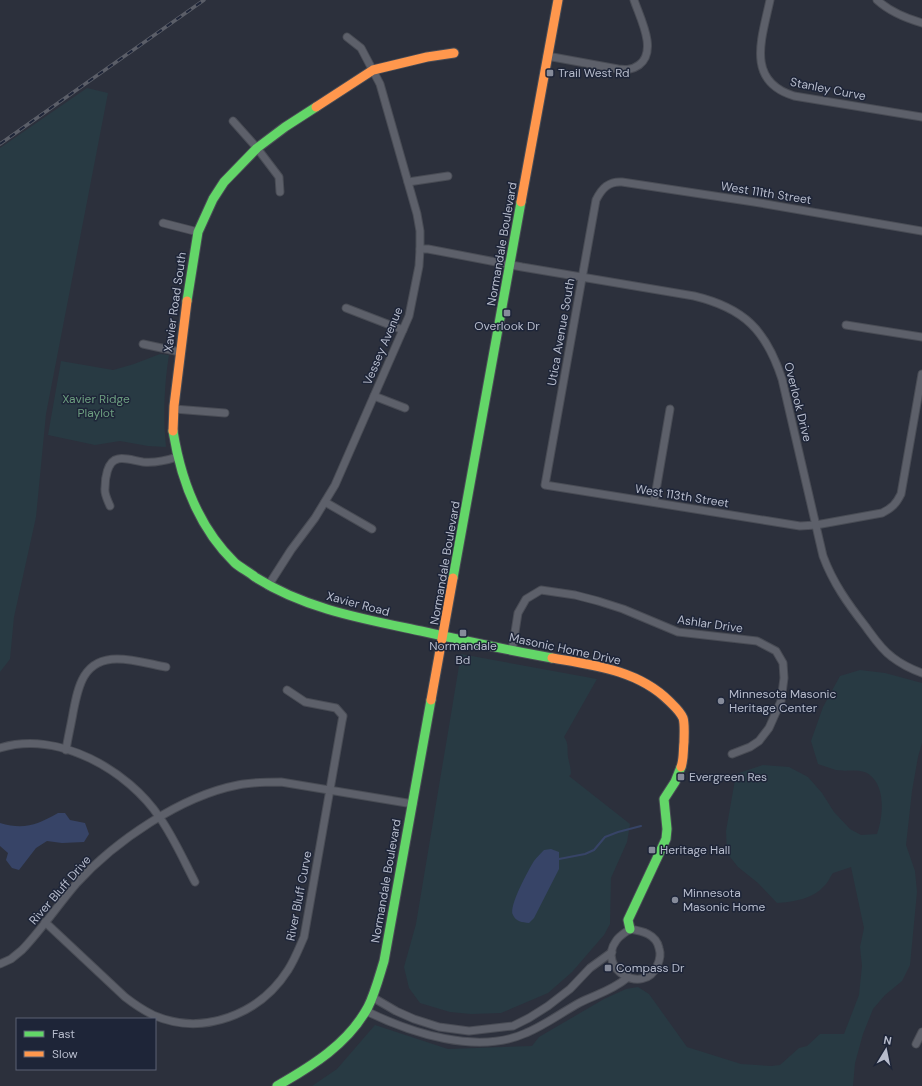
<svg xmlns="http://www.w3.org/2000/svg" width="922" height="1086" font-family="'DM Sans',sans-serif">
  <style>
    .green { fill: #283a43 }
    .water { fill: #374467 }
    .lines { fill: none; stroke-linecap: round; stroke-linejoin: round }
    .stream { stroke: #374467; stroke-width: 2 }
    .street-casing { stroke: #494c55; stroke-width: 9 }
    .fast-casing { stroke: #494c55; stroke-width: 11 }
    .slow-casing { stroke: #494c55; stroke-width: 11 }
    .street { stroke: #5d606a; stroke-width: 7 }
    .fast { stroke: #63d668; stroke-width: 9 }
    .slow { stroke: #ff974d; stroke-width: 9 }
    .rail-casing { stroke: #5b5e68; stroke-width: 3.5 }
    .rail { stroke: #1e2538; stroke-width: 2; stroke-dasharray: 6; stroke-linecap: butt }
    .poi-dot { fill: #868b9a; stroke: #1e2538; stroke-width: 1.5 }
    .labels { text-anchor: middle; stroke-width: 3; stroke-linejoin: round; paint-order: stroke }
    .poi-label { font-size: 12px; fill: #b7bccc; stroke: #1e2538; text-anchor: start }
    .street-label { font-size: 12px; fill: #b7bccc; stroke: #1e2538 }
    .park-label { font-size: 12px; fill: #6d9f80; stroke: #1e2538 }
  </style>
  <rect width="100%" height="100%" fill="#2c303c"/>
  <g class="green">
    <polygon points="87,88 108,93 46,414 36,517 14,617 10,659 0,672 0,148"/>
    <path d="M160 354 169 355C164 386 163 416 166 447L148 446 120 441 95 445 48 435 61 361 113 370 134 364Z"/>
    <path d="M461 654 597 679 564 737C569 743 567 750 568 757 569 763 571 768 571 774L569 776 630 824 627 842 611 878 610 924 604 935 572 972 548 993 501 1013 471 1014 450 1012 420 1003 409 988 404 967 416 924Z"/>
    <path d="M860 670 885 673 922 683V743L918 757 912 791 906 845 915 871 917 892 910 965 902 981 885 995 873 1009 863 1034 855 1063 853 1086H312L337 1069 375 1025 448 1049 532 1046 539 1037 604 999 626 989 638 987 649 994 687 1047 741 1064 771 1066 780 1065 799 1048 807 1046 820 1034H844L859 995 862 966 860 947 864 928 851 867 833 873C830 877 828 883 824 886 813 899 793 902 777 903L758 883 738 867 727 853 726 831 736 774 763 765 789 767 808 777 822 793 834 812 850 829 861 835 877 834C883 817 886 788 870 775 861 768 846 772 836 770 830 768 824 766 818 764L811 741 823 707 840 676Z"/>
  </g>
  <g class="water">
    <path d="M58 813H65L70 820 85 823 89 834 84 842 62 843 47 841 36 848 19 870 12 868 6 860 8 853 0 846V823C24 830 37 825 58 813Z"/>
    <path d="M551 849 559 852V869L534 918 529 923C522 922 516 922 513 915 508 907 529 869 534 861 537 857 541 853 544 850Z"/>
  </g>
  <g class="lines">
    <polyline class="stream" points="559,859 585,854 594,850 605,837 618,832 641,826"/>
    <defs>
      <g id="street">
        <path d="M770 0C762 38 745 81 794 96L922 117"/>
        <path d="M877 0C890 12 905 18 922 23"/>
        <path d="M547 56 618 69C626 70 632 70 639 65 658 51 640 18 634 0"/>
        <polyline points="233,121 257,148 279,177 280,192"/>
        <polyline points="408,182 448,176"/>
        <polyline points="163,223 198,232"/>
        <path d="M922 231 754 202 622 182C609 181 602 188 596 200L545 485 800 526 816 525 882 513C892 508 896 504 901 494L922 374"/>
        <path d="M420 249H428L522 267 694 296C744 308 766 330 782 379L823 556C833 583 848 604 866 627 874 638 881 649 892 657 901 664 911 669 922 673"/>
        <polyline points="346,308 403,330"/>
        <polyline points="846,325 922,337"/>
        <polyline points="143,344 180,352"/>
        <polyline points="374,396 405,408"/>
        <polyline points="174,409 225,413"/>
        <polyline points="325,502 372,529"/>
        <polyline points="654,502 670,409"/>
        <path d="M110 506C108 501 104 494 105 488 105 479 107 461 118 459 125 457 135 461 143 462 154 463 165 461 177 457"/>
        <polyline points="268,586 291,550 315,518 335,485 409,316 419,266 420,249 420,231 417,214 380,84 361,48 347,37"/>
        <polyline points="512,651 518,613 526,599 541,590 575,595 598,601 623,609 678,632 757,641 776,651 783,663 784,678 781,701 769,728 759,741 750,747 732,754"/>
        <path d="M0 748C58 730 128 770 160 818 174 838 184 861 195 882"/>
        <path d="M66 750C68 737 71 725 73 713 78 687 83 659 117 659 133 659 150 664 166 667"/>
        <path d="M45 922 125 997C134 1004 143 1010 153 1015 203 1037 260 1014 288 970 295 959 299 948 304 937L342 721 343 716 336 708 305 702 287 690"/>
        <path d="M630 929C642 931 656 934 659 948 661 954 660 960 657 966 644 996 596 969 616 941 619 936 626 932 630 929Z"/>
        <path d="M0 964 11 959 22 950C42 929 58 905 76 884 115 841 181 796 238 785 252 782 266 782 281 782L413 804"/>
        <polyline points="372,997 396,1011 414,1019 439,1027 469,1031 513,1026 529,1018 548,1006 570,989 590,968 612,952"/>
        <path d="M366 1011C411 1033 477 1055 526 1033 545 1025 561 1013 579 1003 597 994 611 991 627 978"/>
        <polyline points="916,1044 922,1032"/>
      </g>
      <g id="fast">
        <polyline points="187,301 198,232 213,199 224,182 257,148 285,127 316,107"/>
        <path d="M173 431C181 481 198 527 235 563 241 568 249 572 255 577 305 609 364 619 421 631 465 641 508 650 552 658"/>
        <polyline points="453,578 521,202"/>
        <polyline points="630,929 628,920 666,839 667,829 664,799 675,782 681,767"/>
        <path d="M277 1086C312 1066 348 1044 368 1007 375 993 379 977 384 961L431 700"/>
      </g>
      <g id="slow">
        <polyline points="316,107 373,70 427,57 454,53"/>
        <polyline points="521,202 558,0"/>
        <polyline points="173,431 174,406 187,301"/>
        <path d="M552 658C593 665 638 670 669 701 674 706 680 711 683 718 685 724 684 735 684 742 683 750 684 759 681 767"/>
        <polyline points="431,700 453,578"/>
      </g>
    </defs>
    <use href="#street" class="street-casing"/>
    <use href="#fast" class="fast-casing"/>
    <use href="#slow" class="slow-casing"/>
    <use href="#street" class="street"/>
    <use href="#fast" class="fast"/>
    <use href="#slow" class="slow"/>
    <defs>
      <polyline id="rail" points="0,144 204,0"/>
    </defs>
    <use href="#rail" class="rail-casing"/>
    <use href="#rail" class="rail"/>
  </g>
  <g class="poi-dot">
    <rect x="546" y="69" width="8" height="8" rx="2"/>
    <rect x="503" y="309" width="8" height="8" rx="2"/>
    <rect x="459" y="629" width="8" height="8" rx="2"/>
    <circle cx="721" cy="701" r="4"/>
    <rect x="677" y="773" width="8" height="8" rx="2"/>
    <rect x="648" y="846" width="8" height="8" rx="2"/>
    <circle cx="675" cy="900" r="4"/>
    <rect x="604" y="964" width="8" height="8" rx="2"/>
  </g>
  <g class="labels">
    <g class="poi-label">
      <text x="558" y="77">Trail West Rd</text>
      <text x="507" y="330" text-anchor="middle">Overlook Dr</text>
      <text x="463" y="650" text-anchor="middle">Normandale<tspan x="463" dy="14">Bd</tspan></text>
      <text x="729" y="698">Minnesota Masonic<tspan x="729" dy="14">Heritage Center</tspan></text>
      <text x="689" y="781">Evergreen Res</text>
      <text x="660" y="854">Heritage Hall</text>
      <text x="683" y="897">Minnesota<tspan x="683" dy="14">Masonic Home</tspan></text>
      <text x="616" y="972">Compass Dr</text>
    </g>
    <g class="street-label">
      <text transform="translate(828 89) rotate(11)" y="4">Stanley Curve</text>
      <text transform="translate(766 193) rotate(9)" y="4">West 111th Street</text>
      <text transform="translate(502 244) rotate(-80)" y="4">Normandale Boulevard</text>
      <text transform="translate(175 302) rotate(-82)" y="4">Xavier Road South</text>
      <text transform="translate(561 332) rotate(-80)" y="4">Utica Avenue South</text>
      <text transform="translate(383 346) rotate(-67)" y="4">Vessey Avenue</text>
      <text transform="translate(798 402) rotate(76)" y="4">Overlook Drive</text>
      <text transform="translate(682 496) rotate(9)" y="4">West 113th Street</text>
      <text transform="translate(445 563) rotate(-80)" y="4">Normandale Boulevard</text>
      <text transform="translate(358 604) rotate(15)" y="4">Xavier Road</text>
      <text transform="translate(710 624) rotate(8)" y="4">Ashlar Drive</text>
      <text transform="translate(565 649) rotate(12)" y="4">Masonic Home Drive</text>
      <text transform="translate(386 881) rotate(-80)" y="4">Normandale Boulevard</text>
      <text transform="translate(60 890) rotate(-49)" y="4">River Bluff Drive</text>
      <text transform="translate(299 896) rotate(-79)" y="4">River Bluff Curve</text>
    </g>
    <g class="park-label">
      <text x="96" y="403">Xavier Ridge<tspan x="96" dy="14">Playlot</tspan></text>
    </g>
  </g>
  <rect x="16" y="1018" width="140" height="52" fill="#1e2538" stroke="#5b6173"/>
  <rect x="24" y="1031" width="20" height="6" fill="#63d668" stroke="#5b6173"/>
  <text x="52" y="1038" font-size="12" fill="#b7bccc">Fast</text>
  <rect x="24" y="1051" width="20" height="6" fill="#ff974d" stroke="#5b6173"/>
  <text x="52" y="1058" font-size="12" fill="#b7bccc">Slow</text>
  <g transform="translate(886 1050) rotate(10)" stroke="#1e2538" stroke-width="3" paint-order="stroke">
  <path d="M0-3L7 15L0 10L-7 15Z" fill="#b7bccc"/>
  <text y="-6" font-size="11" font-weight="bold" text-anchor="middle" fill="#b7bccc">N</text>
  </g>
</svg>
